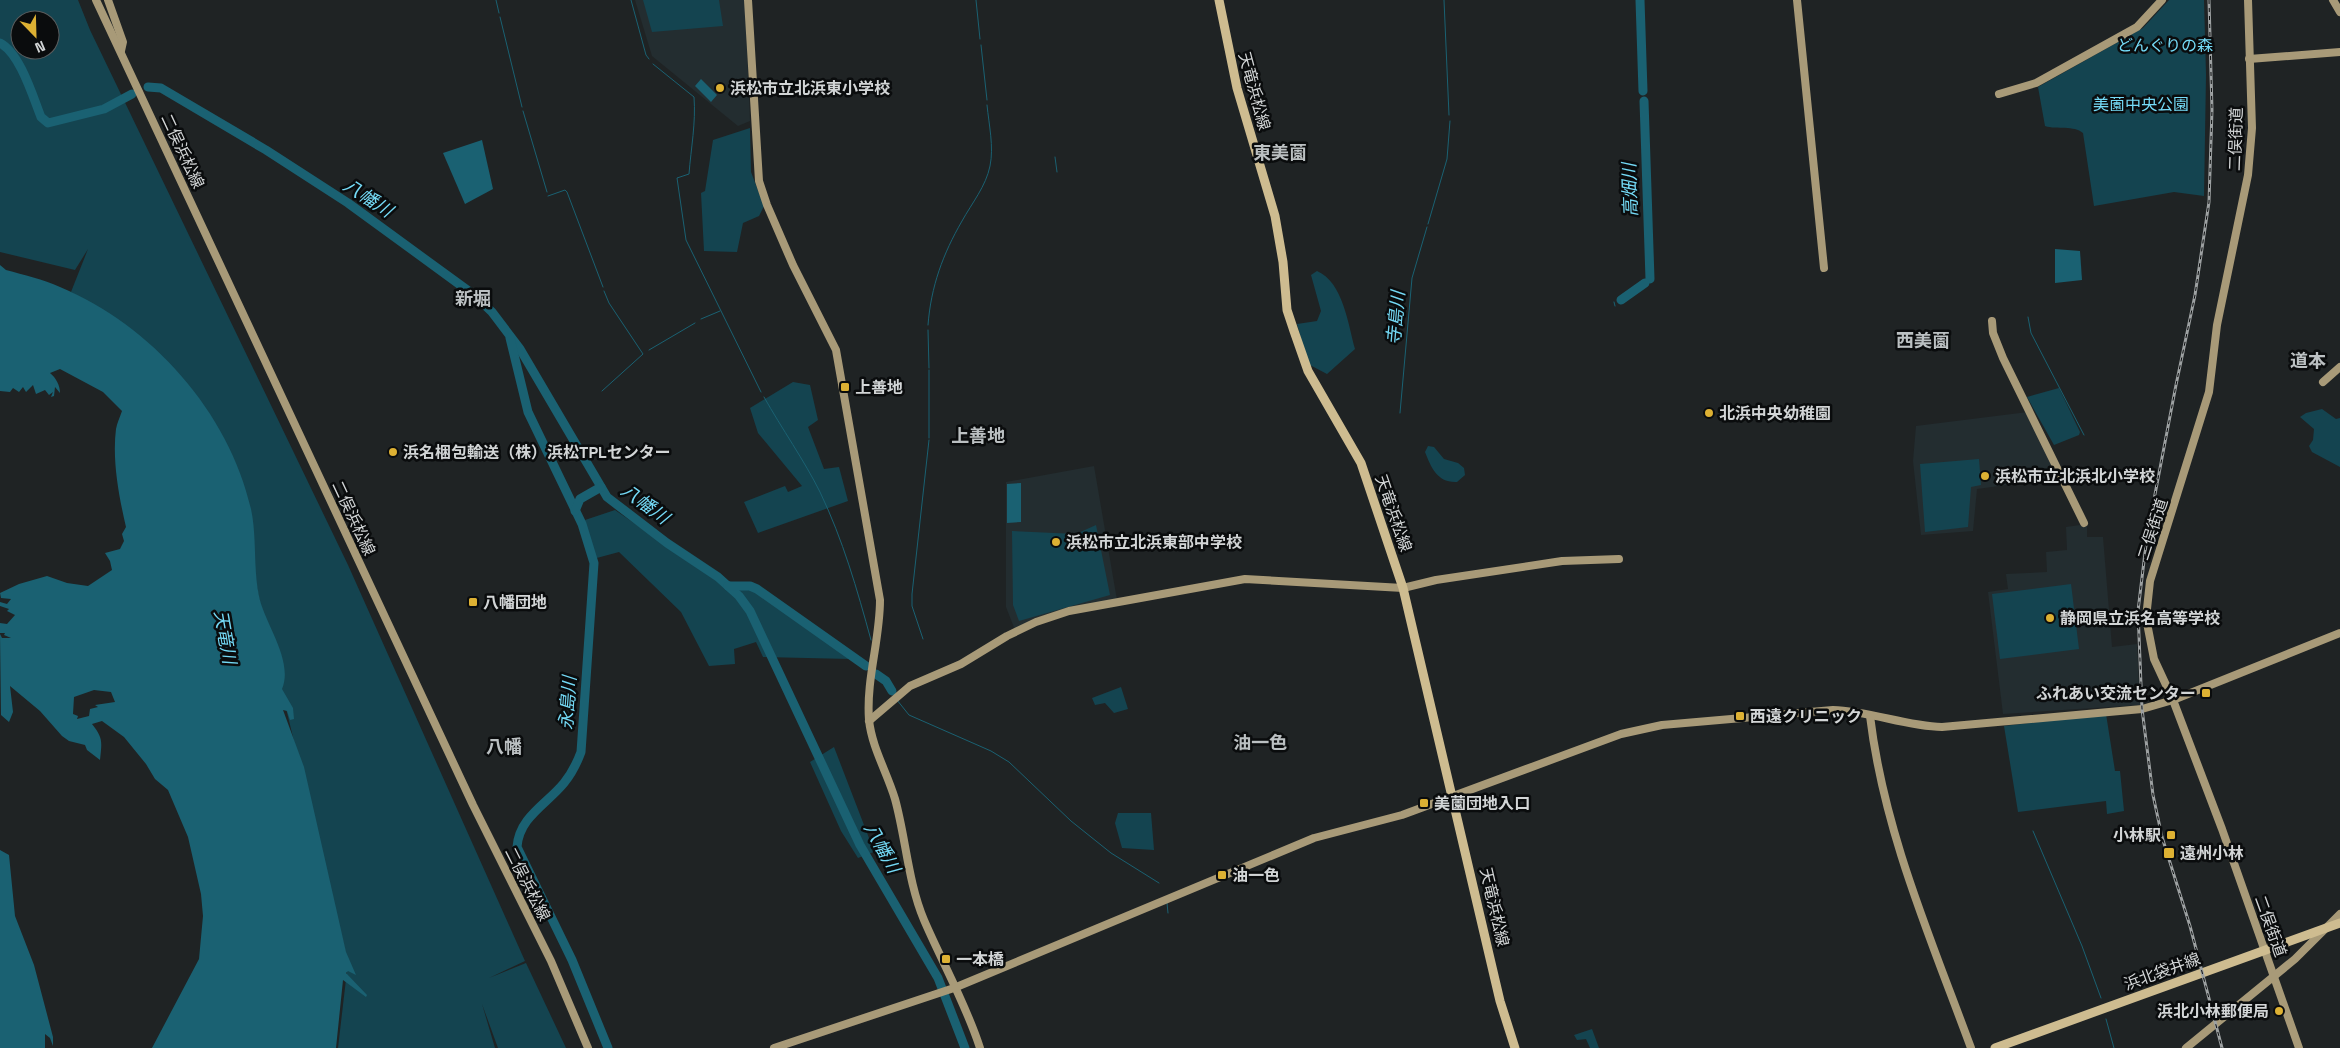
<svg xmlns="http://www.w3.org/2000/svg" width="2340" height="1048" font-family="'Space Grotesk','Noto Sans JP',sans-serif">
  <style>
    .built { fill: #232d30 }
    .green { fill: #144450; fill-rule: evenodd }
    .water { fill: #1a6172; fill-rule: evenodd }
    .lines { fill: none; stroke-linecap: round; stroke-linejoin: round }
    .stream { stroke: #1a6172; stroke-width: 1 }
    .river { stroke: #1a6172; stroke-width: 9 }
    .secondary { stroke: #a89a78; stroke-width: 8 }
    .primary { stroke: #cebc90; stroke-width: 9 }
    .rail-casing { stroke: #9da1a2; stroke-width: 3 }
    .rail { stroke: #0a0c0d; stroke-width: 1; stroke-dasharray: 4; stroke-linecap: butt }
    .poi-dot { fill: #ddb133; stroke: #0a0c0d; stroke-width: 2 }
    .labels { text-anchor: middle; stroke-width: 5; stroke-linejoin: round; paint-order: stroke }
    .park-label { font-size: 16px; fill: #75dbf7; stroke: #0a0c0d }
    .poi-label { font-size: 16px; font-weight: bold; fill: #d2d5d6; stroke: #0a0c0d; text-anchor: start }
    .street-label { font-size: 16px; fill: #d2d5d6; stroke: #0a0c0d }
    .neighbourhood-label { font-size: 18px; font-weight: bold; fill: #bbc0c2; stroke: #0a0c0d }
    .water-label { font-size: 18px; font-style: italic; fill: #74daf6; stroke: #0a0c0d }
  </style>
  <rect width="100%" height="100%" fill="#1f2324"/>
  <g class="built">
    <polygon points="635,0 745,0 750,121 738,126 652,56"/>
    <polygon points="2028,412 2059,473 2051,479 1977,489 1973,531 1921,535 1913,461 1916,426"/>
    <polygon points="1094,466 1117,600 1015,630 1006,607 1006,482"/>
    <polygon points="2087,524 2087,537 2103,537 2112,647 2137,644 2140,705 2003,714 1988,592 2008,589 2006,574 2047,572 2046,552 2067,550 2066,527"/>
  </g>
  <g class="green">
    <path d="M0 0H78L90 30 348 565 525 961 489 978 526 963 566 1048H498L482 1004 495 1048H338L348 962 259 598 234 460 119 321 71 292 88 249 75 270 0 252ZM20 20H50V50H20Z"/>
    <polygon points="643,0 719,0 723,26 652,32"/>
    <path d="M2169 0H2204L2206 75 2204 196 2174 192 2094 206 2083 133C2074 125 2057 130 2045 126L2038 87 2143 28Z"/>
    <polygon points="750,128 751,172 764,206 759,216 743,223 737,252 704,251 701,193 705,191 713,140"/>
    <path d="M1317 271C1343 282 1348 324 1355 349L1327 374 1308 364 1297 324 1317 321 1321 311 1311 275Z"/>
    <polygon points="793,382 810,385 818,420 808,427 824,469 839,467 848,501 758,533 744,502 785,486 788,492 802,486 758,433 750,408"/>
    <polygon points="2059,388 2080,432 2079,435 2054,445 2027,397"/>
    <polygon points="2322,409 2336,419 2340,418 2340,467 2312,452 2309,446 2313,440 2314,429 2300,417 2306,413"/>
    <path d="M1428 446 1434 447 1444 459 1458 463 1464 468 1465 475 1457 482C1437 483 1431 467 1425 452Z"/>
    <polygon points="1979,459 1981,485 1971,487 1968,527 1925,532 1920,464"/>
    <polygon points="615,510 709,575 754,589 851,659 763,657 756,642 734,649 735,664 709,666 681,612 619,552 593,559 585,520"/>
    <polygon points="1096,525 1110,595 1019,621 1013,605 1012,531 1076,534"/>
    <polygon points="2071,584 2079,649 2000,659 1992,594"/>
    <polygon points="1121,687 1128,709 1114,713 1105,703 1095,705 1092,698"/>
    <polygon points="2106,714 2115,771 2120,771 2124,811 2107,814 2106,801 2018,812 2004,726"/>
    <polygon points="834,747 869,838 877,836 884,848 858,858 841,831 810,762"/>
    <polygon points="1118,813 1151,813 1154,850 1122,848 1115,823"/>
    <polygon points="1592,1029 1599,1048 1590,1048 1586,1039 1577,1040 1574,1035"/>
  </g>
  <g class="water">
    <polygon points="701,79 717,95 711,102 695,86"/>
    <polygon points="482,140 493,189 465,204 443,153"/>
    <polygon points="2055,249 2080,251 2082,280 2055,283"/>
    <path d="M0 265 6 270C24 275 43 279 60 287 151 325 229 412 251 509 257 537 253 567 259 596 264 623 294 660 282 689L293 708 294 719 290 720 287 711 283 710 304 767 346 952 356 975 348 971 346 973 367 995 366 997 343 980 336 1048H152L199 959 203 916 201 894 188 837 168 790 155 779 146 764 124 737 102 721 92 724C103 738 102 741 100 760L87 750 85 745 69 741 62 736 40 711 10 686 13 712 9 722 1 715 0 634 2 638H11L4 635 5 633H0V623L7 624 15 615 7 611 9 609 0 606V602L7 604 11 599 1 598 0 593 19 584 47 576 67 583 88 586 112 570 110 561 105 553 120 549 124 541 122 534 126 527C119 497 112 460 116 429 117 423 120 417 122 411L103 392 60 369 50 373C56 378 60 385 60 393L55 387 54 396 51 397 53 392 49 395 45 390 36 394 33 385 26 392 23 387 19 392 13 388 10 392 0 391ZM94 690 111 692 115 702 95 705 98 707 90 709 89 716 77 719 78 716 73 714 74 697Z"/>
    <polygon points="1021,483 1021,522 1007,523 1007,484"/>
    <polygon points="0,850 9,855 15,916 34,965 53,1037 53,1046 50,1038 45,1034 45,1048 0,1048"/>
  </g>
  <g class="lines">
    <g class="stream">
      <polyline points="496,0 499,13"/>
      <polyline points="631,0 646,55 649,59"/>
      <polyline points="976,0 980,39"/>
      <polyline points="1444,0 1449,115"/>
      <polyline points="500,17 522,107"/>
      <polyline points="981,45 987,100"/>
      <path d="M653 64 694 97C696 123 691 148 689 174L677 178 686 240 761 392"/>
      <polyline points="523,111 547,192"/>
      <polyline points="1055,157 1057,172"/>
      <polyline points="548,196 565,190 567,192 603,287"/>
      <polyline points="1428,224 1447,159 1450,121"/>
      <polyline points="1614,302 1615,306"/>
      <polyline points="2028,317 2031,333 2084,435"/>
      <polyline points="701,319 720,311"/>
      <path d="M928 325C931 286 943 254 962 221 972 203 986 186 990 166 994 147 989 125 987 105"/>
      <polyline points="928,330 929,368"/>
      <polyline points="649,350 695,323"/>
      <polyline points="929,370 929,438"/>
      <polyline points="602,391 643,354 609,303 604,291"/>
      <path d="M764 397C782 429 804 460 820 492 843 540 857 589 871 640"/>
      <polyline points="1400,413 1412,278 1427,227"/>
      <polyline points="923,639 912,606 912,594 929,440"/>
      <polyline points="897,700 909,715 991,751 1009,762 1071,821 1111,853 1159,883"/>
      <polyline points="2033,831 2082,946 2101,998"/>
      <polyline points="1167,903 1168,913"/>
      <polyline points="2106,1019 2114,1048"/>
    </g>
    <g class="river">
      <polyline points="1640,0 1643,91"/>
      <path d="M0 43C20 53 33 97 41 117L48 123 104 109 132 94"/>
      <polyline points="148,87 161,88 266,150 348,203 474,295 492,312 520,349 607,497 667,543 718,577 739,596 750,611 860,845 938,978 965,1048"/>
      <polyline points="1644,101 1650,279"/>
      <polyline points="1621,300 1645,283"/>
      <path d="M510 338 528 412 582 524 594 563 581 752C577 763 572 773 564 783 547 804 519 817 517 847L572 960 608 1048"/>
      <polyline points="575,511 580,499 601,487"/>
      <polyline points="728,586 750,586 757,589 866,666"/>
      <polyline points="876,674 886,681 892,691"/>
    </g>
    <g class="secondary">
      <polyline points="96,0 473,805 551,961 588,1048"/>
      <polyline points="108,0 123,42 121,51"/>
      <path d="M748 0 759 181 767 205 793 265 836 350 880 600C880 640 866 679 869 720 872 748 887 772 895 799 906 839 908 882 924 920 942 962 966 1004 980 1048"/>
      <polyline points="1797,0 1824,268"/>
      <polyline points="2248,0 2252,128 2248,175 2217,325 2209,392 2150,581 2146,618 2154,659 2173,700 2222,829 2299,1048"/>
      <polyline points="2333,0 2340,12"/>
      <polyline points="2249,59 2340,52"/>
      <polyline points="1999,94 2036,83 2137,27 2162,0"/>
      <polyline points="1992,321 1993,333 2003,358 2084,523"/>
      <polyline points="2323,382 2340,367"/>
      <path d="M1870 716C1884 832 1931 939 1971 1048"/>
      <polyline points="869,721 910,686 961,664 1007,636 1036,622 1069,611 1245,579 1403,588 1436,580 1562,561 1619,559"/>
      <path d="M774 1048 954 988 1314 838 1402 815 1621 734 1662 725 1833 710C1870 711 1905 726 1942 727L2142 709 2173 700 2340 633"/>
      <polyline points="2186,1048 2295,959 2340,914"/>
    </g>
    <g class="primary">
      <polyline points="1219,0 1237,88 1275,216 1283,262 1287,310 1294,331 1308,371 1361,463 1403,588 1500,1001 1515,1048"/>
      <polyline points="1995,1048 2340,923"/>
    </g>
    <defs>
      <polyline id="rail" points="2209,0 2212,110 2209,202 2195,295 2176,385 2147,536 2138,611 2142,709 2153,795 2162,837 2190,926 2222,1048"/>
    </defs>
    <use href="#rail" class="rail-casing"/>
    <use href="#rail" class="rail"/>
  </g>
  <g class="poi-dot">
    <circle cx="720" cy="88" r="5"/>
    <rect x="840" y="382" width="10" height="10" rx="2.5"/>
    <circle cx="1709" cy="413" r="5"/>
    <circle cx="393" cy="452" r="5"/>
    <circle cx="1985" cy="476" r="5"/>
    <circle cx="1056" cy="542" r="5"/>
    <rect x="468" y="597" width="10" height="10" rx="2.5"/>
    <circle cx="2050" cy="618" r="5"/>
    <rect x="2201" y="688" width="10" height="10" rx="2.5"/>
    <rect x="1735" y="711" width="10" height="10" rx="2.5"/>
    <rect x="1419" y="798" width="10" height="10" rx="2.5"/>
    <rect x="2166" y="830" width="10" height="10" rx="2.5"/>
    <rect x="2163" y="847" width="12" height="12" rx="2.5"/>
    <rect x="1217" y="870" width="10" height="10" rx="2.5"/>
    <rect x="941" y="954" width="10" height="10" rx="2.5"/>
    <circle cx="2279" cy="1011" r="5"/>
  </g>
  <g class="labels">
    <g class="park-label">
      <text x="2165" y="51">どんぐりの森</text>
      <text x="2141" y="110">美薗中央公園</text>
    </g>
    <g class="poi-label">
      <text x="730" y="94">浜松市立北浜東小学校</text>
      <text x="855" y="393">上善地</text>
      <text x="1719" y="419">北浜中央幼稚園</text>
      <text x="403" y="458">浜名梱包輸送（株）浜松TPLセンター</text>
      <text x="1995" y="482">浜松市立北浜北小学校</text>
      <text x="1066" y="548">浜松市立北浜東部中学校</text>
      <text x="483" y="608">八幡団地</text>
      <text x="2060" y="624">静岡県立浜名高等学校</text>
      <text x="2196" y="699" text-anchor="end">ふれあい交流センター</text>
      <text x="1750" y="722">西遠クリニック</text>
      <text x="1434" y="809">美薗団地入口</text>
      <text x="2161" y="841" text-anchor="end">小林駅</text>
      <text x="2180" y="859">遠州小林</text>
      <text x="1232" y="881">油一色</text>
      <text x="956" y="965">一本橋</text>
      <text x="2269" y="1017" text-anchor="end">浜北小林郵便局</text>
    </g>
    <g class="street-label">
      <text transform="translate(1255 91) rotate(75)" y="6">天竜浜松線</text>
      <text transform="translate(2235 139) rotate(-88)" y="6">二俣街道</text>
      <text transform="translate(183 151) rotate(65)" y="6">二俣浜松線</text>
      <text transform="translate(1394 513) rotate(71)" y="6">天竜浜松線</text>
      <text transform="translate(354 518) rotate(65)" y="6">二俣浜松線</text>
      <text transform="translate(2152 529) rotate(-72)" y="6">二俣街道</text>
      <text transform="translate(528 884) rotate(63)" y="6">二俣浜松線</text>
      <text transform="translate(1495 907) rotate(77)" y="6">天竜浜松線</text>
      <text transform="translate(2271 926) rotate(70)" y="6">二俣街道</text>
      <text transform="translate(2162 971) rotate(-20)" y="6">浜北袋井線</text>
    </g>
    <g class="neighbourhood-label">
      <text x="1280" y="159">東美薗</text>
      <text x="473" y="305">新堀</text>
      <text x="1923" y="347">西美薗</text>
      <text x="2308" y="367">道本</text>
      <text x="978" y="442">上善地</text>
      <text x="1260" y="749">油一色</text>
      <text x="504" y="753">八幡</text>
    </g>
    <g class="water-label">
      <text transform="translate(1630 190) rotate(-92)" y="6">高畑川</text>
      <text transform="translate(368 198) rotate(33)" y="6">八幡川</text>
      <text transform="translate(1396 318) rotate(-85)" y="6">寺島川</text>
      <text transform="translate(645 504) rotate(36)" y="6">八幡川</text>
      <text transform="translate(225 637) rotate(80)" y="6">天竜川</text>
      <text transform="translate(568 703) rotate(-86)" y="6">永島川</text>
      <text transform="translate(882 848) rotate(61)" y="6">八幡川</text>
    </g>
  </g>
  <g transform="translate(35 35) rotate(157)"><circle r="24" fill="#0a0c0d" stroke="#5a5c5d"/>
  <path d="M0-4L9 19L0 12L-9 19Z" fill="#ddb133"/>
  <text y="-8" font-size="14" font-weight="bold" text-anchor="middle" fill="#d2d5d6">N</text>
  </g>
</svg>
